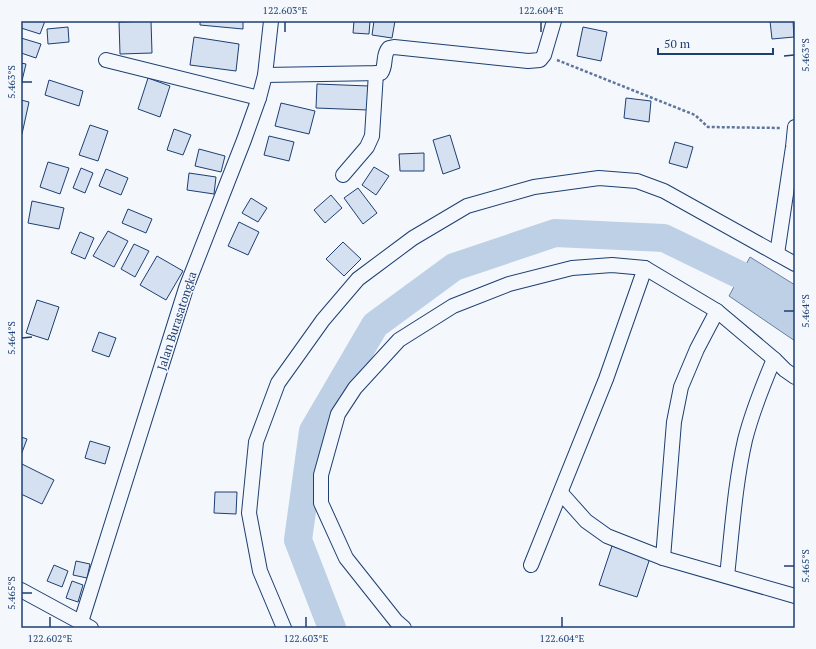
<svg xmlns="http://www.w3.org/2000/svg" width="816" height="649" font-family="'PT Serif',serif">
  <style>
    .water { fill: #bed0e5; stroke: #687fa3 }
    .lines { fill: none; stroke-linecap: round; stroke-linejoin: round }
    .river { stroke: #bed0e5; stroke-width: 28 }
    .building { fill: #d5e0f0; stroke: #1d3f73 }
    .minor-casing { stroke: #1d3f73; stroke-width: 16 }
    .path { stroke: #5e769c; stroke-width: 2.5; stroke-dasharray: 3 2; stroke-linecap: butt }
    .minor { stroke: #f4f7fb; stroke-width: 14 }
    .ticks { fill: none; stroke: #1d3f73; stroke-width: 1.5 }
    .labels { text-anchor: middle; stroke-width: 3; stroke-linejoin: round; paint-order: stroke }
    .street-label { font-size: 12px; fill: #1d3f73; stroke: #f4f7fb }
    .neatline { fill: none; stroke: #1d3f73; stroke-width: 1.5 }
    .ticks-label { font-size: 10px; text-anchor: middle; fill: #1d3f73 }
  </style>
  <rect width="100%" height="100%" fill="#f4f7fb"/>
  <polygon class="water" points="750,257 795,285 795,341 729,296"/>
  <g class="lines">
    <polyline class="river" points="332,628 298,540 313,431 375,325 454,267 555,233 664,238 740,275"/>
  </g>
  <g class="building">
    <polygon points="21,21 45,21 40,34 21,28"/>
    <polygon points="151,21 152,53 120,54 119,22"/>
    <polygon points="200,21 243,21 243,29 200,25"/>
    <polygon points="354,21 370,21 369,34 353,33"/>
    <polygon points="374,21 395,21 392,38 372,35"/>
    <polygon points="770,21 793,21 794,37 772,39"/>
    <polygon points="68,27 69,42 48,44 47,29"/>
    <polygon points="583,27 607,32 601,61 577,56"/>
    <polygon points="194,37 239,44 236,71 190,65"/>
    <polygon points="21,38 41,44 36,58 21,53"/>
    <polygon points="21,63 26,64 21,85"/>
    <polygon points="148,78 170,86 160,117 138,109"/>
    <polygon points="49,80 83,91 79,106 45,95"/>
    <polygon points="317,84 369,86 368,110 316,108"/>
    <polygon points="626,98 651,101 649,122 624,118"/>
    <polygon points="21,100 29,102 22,134 21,133"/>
    <polygon points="281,103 315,111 309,134 275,126"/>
    <polygon points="90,125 108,131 98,161 79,155"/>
    <polygon points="174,129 191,135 183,155 167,150"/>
    <polygon points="450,135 460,168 443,174 433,140"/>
    <polygon points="269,136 294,142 289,161 264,155"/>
    <polygon points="675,142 693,147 687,168 669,163"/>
    <polygon points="199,149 225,156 221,172 195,166"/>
    <polygon points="424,153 424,171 400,171 399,154"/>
    <polygon points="48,162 69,168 60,194 40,187"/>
    <polygon points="374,167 389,176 376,195 362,185"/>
    <polygon points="81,168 93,173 85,193 73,188"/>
    <polygon points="106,169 128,178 121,195 99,186"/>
    <polygon points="189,173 216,177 214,194 187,190"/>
    <polygon points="358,188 377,213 363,224 344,198"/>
    <polygon points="331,195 342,208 325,223 314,210"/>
    <polygon points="251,198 267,208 258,222 242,213"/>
    <polygon points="32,201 64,208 59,229 28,223"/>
    <polygon points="128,209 152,219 146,233 122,223"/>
    <polygon points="239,222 259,232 248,255 228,246"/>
    <polygon points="108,231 128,241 114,267 93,256"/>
    <polygon points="80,232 94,238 85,259 71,253"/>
    <polygon points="343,242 361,259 344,276 326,259"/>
    <polygon points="134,244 149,251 135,277 121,269"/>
    <polygon points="157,256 183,271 166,300 140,285"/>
    <polygon points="37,300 59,307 48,340 26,333"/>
    <polygon points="99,332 116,338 109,357 92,351"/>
    <polygon points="21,437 27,439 21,455"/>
    <polygon points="90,441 110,447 105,464 85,458"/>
    <polygon points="22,464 54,480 42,504 21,494 21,468"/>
    <polygon points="215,492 237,492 236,514 214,513"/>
    <polygon points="612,546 650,558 637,597 599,585"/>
    <polygon points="76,561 90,564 87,578 73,575"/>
    <polygon points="54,565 68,571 62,587 47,581"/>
    <polygon points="72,581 83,585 78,602 66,598"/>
  </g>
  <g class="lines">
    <defs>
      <g id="minor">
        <polyline points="106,60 259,98"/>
        <path d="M265 75 381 73C387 65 382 55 389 48L394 47 528 61 540 60 544 55 554 21"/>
        <polyline points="343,175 367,147 372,136 376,73"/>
        <polyline points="777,254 793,147 795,127"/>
        <polyline points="561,493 586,521 607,536 663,558 795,596"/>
        <polyline points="663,558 674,422 681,387 697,349 717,311"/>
        <polyline points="531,565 606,379 645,268"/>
        <path d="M727 576C732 531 735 484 745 440 752 412 763 385 774 359"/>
        <polyline points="21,590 91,628"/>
        <polyline points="81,622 186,288 244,140 259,98 265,75 271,21"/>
        <polyline points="284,628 260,571 249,513 256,442 278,383 323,320 358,279 413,238 467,206 534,187 599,178 637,181 664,191 795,264"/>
        <polyline points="404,628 396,621 346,558 321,503 321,475 338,414 355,388 399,340 453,306 509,284 572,268 612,265 645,268 717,311 774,359 785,370 795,377"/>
      </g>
    </defs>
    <use href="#minor" class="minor-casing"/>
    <polyline class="path" points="557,60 695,115 708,127 781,128"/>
    <use href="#minor" class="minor"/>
  </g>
  <path class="ticks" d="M285 22V32M541 22V32M784 56 794 55M22 82H32M784 311H794M22 338 32 337M784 566H794M22 593H32M50 617V627M306 617V627M562 617V627"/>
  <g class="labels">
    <g class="street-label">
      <text transform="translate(177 321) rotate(-72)" y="4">Jalan Burasatongka</text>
    </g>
  </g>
  <rect width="816" height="649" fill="none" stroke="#f4f7fb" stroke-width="44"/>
  <path d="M658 48v6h115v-6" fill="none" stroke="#1d3f73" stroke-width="2"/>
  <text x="664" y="48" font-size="12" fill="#1d3f73" stroke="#f4f7fb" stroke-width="3" paint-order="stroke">50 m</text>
  <rect x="22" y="22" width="772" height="605" class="neatline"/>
  <g class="ticks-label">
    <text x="285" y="14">122.603°E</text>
    <text x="541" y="14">122.604°E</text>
    <text transform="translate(805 55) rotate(-90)" y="4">5.463°S</text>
    <text transform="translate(11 82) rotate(-90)" y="4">5.463°S</text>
    <text transform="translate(805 311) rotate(-90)" y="4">5.464°S</text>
    <text transform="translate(11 338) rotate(-90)" y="4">5.464°S</text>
    <text transform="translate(805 566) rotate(-90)" y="4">5.465°S</text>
    <text transform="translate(11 593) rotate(-90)" y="4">5.465°S</text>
    <text x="50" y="642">122.602°E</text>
    <text x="306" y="642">122.603°E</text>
    <text x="562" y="642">122.604°E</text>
  </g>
</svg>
